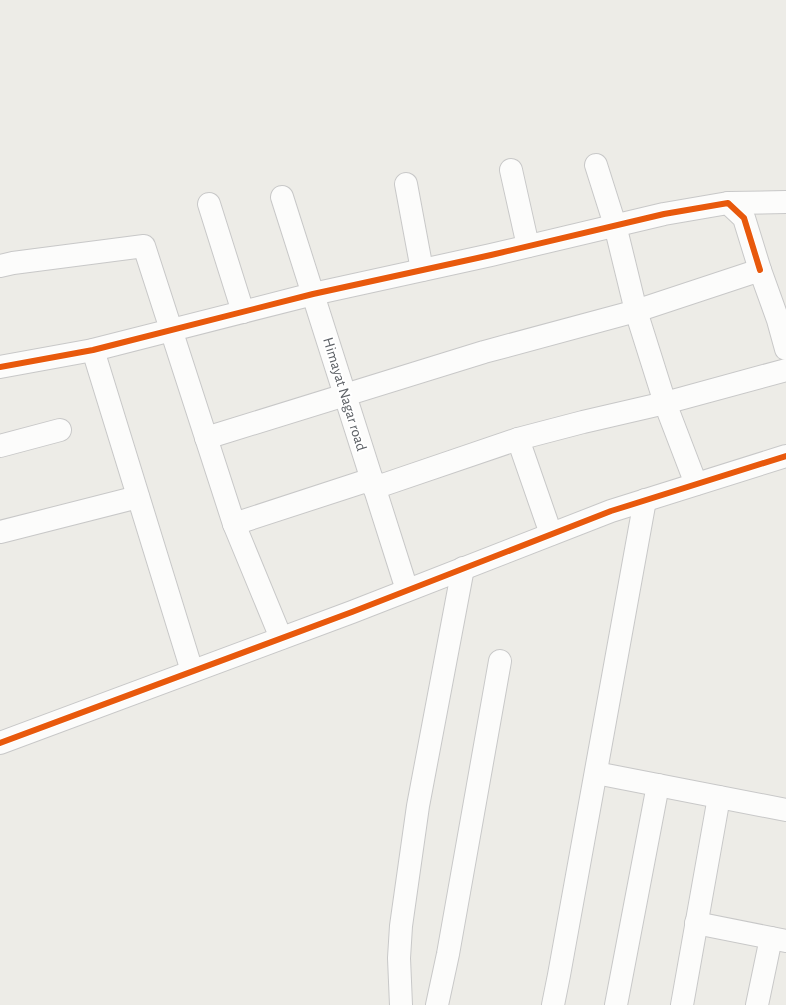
<svg xmlns="http://www.w3.org/2000/svg" width="786" height="1005" font-family="'Alegreya Sans',sans-serif">
  <style>
    .lines { fill: none; stroke-linecap: round; stroke-linejoin: round }
    .minor-casing { stroke: #c8c8c8; stroke-width: 24 }
    .minor { stroke: #fcfcfb; stroke-width: 22 }
    .cycleway-casing { stroke: #fff; stroke-width: 8 }
    .cycleway { stroke: #e8590c; stroke-width: 6 }
    .labels { text-anchor: middle; stroke-width: 4; stroke-linejoin: round; paint-order: stroke }
    .street-label { font-size: 15px; fill: #5d6166; stroke: #fff }
  </style>
  <rect width="100%" height="100%" fill="#edece7"/>
  <g class="lines">
    <defs>
      <g id="minor">
        <polyline points="596,165 615,225 636,311 665,403 696,484"/>
        <polyline points="511,170 528,246"/>
        <polyline points="406,184 422,270"/>
        <polyline points="282,197 407,590"/>
        <polyline points="728,203 786,202"/>
        <polyline points="209,204 243,312"/>
        <polyline points="0,266 13,263 144,246 234,524 281,638"/>
        <polyline points="93,350 192,671"/>
        <polyline points="0,367 93,350 313,294 491,255 664,214 728,203 744,218 760,270"/>
        <polyline points="206,438 484,352 636,311 760,270 778,320 786,349"/>
        <polyline points="518,439 551,534"/>
        <polyline points="0,446 60,430"/>
        <polyline points="374,488 518,439 583,422 665,403 786,370"/>
        <polyline points="234,524 372,479"/>
        <polyline points="0,532 138,497"/>
        <polyline points="0,743 352,612 611,511 786,456"/>
        <polyline points="596,773 786,810"/>
        <polyline points="696,923 786,941"/>
        <polyline points="401,1005 399,958 401,926 418,806 463,568"/>
        <polyline points="437,1005 448,954 500,661"/>
        <polyline points="553,1005 559,975 645,500"/>
        <polyline points="616,1005 658,785"/>
        <polyline points="682,1005 719,797"/>
        <polyline points="757,1005 771,938"/>
      </g>
    </defs>
    <use href="#minor" class="minor-casing"/>
    <use href="#minor" class="minor"/>
    <defs>
      <g id="cycleway">
        <polyline points="0,367 93,350 313,294 491,255 664,214 728,203 744,218 760,270"/>
        <polyline points="0,743 352,612 611,511 786,456"/>
      </g>
    </defs>
    <use href="#cycleway" class="cycleway-casing"/>
    <use href="#cycleway" class="cycleway"/>
  </g>
  <g class="labels">
    <g class="street-label">
      <text transform="translate(345 394) rotate(73)" y="5">Himayat Nagar road</text>
    </g>
  </g>
</svg>
